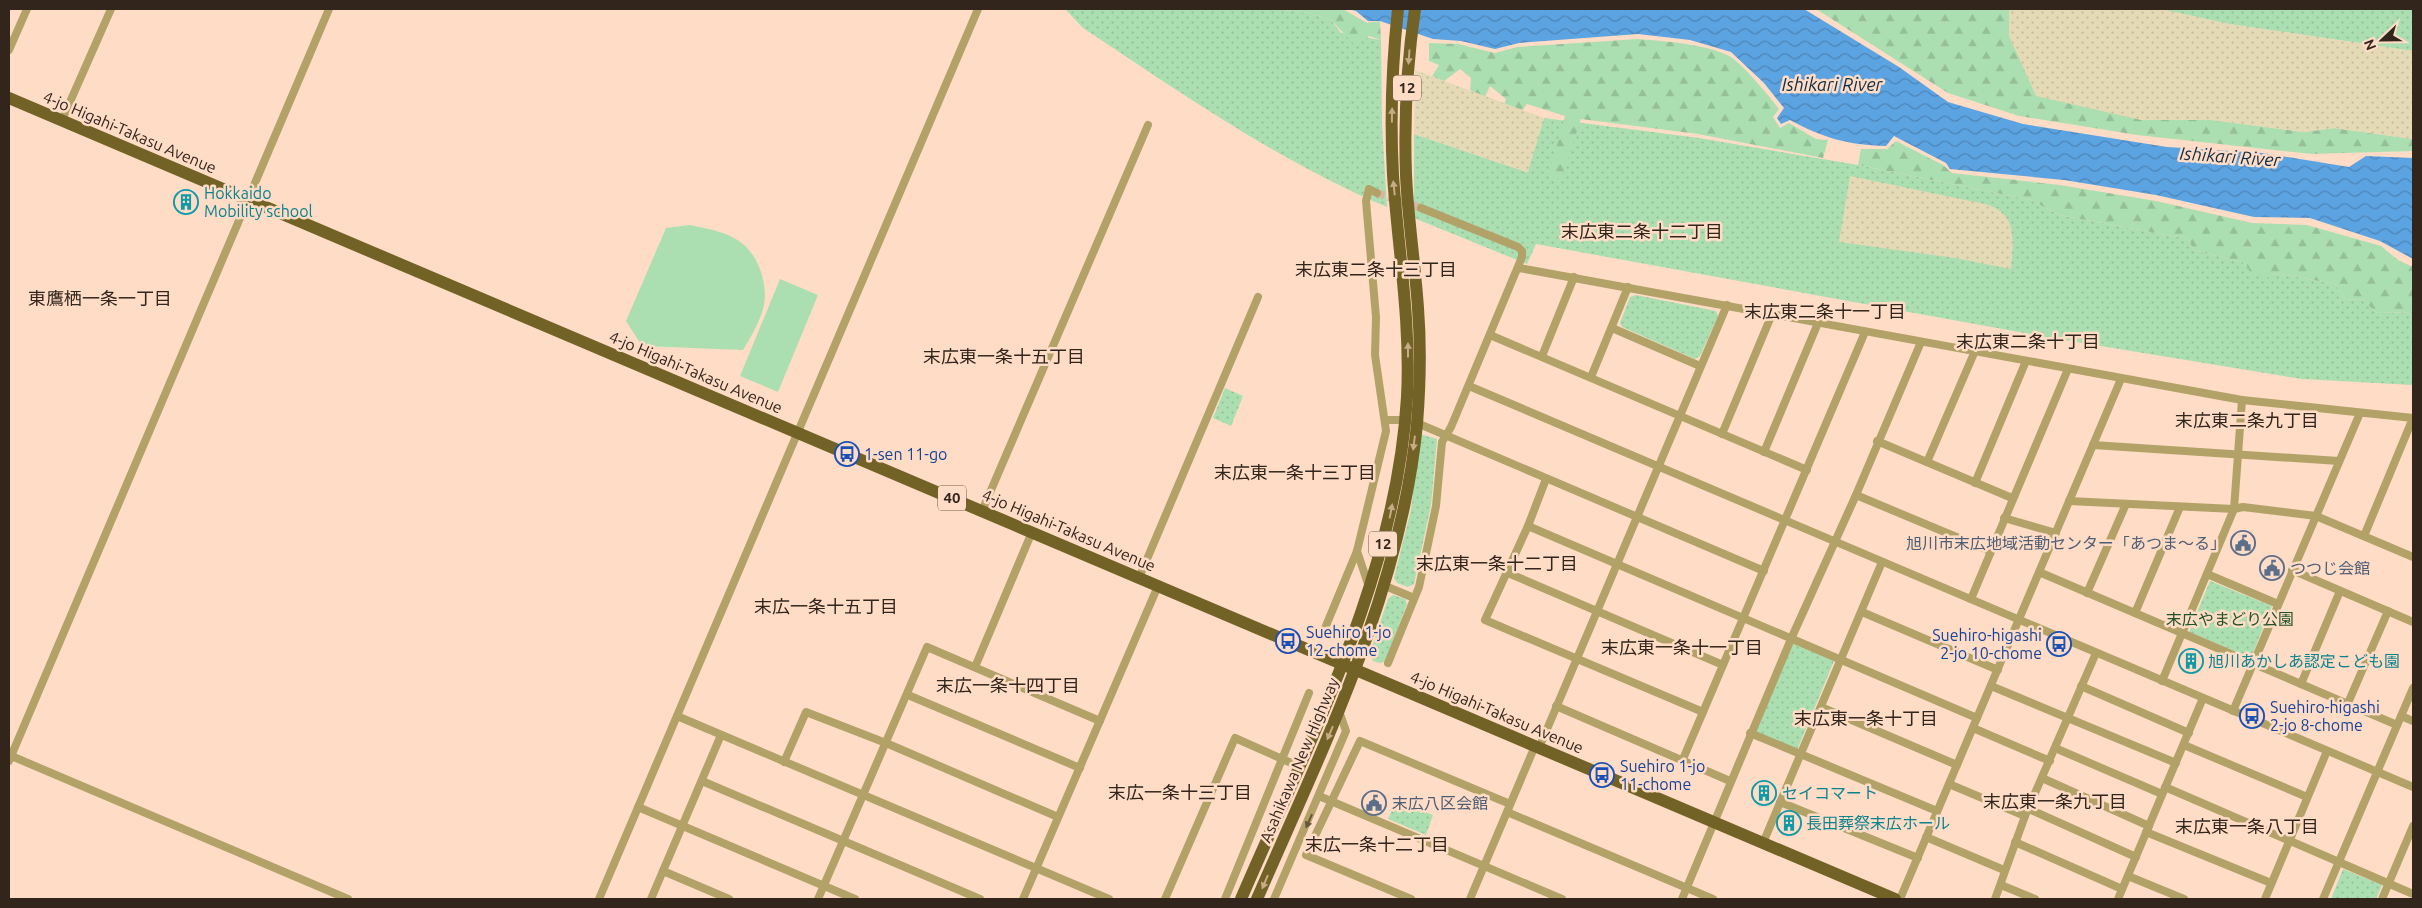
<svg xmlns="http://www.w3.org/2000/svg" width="2422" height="908" font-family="Ubuntu,'Noto Sans JP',sans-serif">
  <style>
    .grass { fill: url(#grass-dots) }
    .forest { fill: url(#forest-firs) }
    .sand { fill: url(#sand-dots) }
    .garden { fill: #abdfb1 }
    .water { fill: url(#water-waves) }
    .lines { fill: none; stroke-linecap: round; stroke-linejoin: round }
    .minor-tunnel { stroke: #d6b7a4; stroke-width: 8; stroke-dasharray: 8 4; stroke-linecap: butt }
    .minor { stroke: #b3a267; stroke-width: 8 }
    .trunk { stroke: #726226; stroke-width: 12 }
    .oneway { fill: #c7ab86 }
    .oneway2 { fill: #65573a }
    .labels { text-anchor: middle; stroke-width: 5; stroke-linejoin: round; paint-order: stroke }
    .shield { fill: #ffdcc6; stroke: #6f5c4f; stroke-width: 1 }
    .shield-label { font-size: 15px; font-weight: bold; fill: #31251c }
    .street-label { font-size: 16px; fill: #31251c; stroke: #ffdcc6 }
    .culture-label { font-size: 16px; fill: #0d838f; stroke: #ffdcc6; text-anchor: start }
    .transit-label { font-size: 16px; fill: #164399; stroke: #ffdcc6; text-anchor: start }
    .service-label { font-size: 16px; fill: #4e5e75; stroke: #ffdcc6; text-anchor: start }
    .park-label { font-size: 16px; fill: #1f5329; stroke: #ffdcc6 }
    .water-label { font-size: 18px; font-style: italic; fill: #0e2d46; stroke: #ffdcc6 }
    .neighbourhood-label { font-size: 18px; fill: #31251c; stroke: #ffdcc6 }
  </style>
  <defs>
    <pattern id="grass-dots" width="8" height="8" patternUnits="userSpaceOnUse" patternTransform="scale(1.25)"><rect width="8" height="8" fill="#abdfb1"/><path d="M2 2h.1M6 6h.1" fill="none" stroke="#94bf98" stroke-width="1.8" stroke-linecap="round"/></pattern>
    <pattern id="forest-firs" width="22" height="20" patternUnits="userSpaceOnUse" patternTransform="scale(1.25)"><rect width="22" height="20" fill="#abdfb1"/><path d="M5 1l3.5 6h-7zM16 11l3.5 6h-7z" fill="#94bf98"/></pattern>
    <pattern id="sand-dots" width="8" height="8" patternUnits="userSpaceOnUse" patternTransform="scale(1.25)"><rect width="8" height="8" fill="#e4dab5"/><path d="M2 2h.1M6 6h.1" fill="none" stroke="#c4bb9b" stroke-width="1.8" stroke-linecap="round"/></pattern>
    <pattern id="water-waves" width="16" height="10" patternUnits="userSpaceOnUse" patternTransform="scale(1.25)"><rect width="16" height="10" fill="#5ca3e2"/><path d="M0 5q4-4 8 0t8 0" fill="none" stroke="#4d85b6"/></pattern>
  </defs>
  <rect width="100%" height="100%" fill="#ffdcc6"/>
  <g class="grass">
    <path d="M1065 9H1275L1309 13 1331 20 1341 33 1381 40 1382 124 1387 207C1278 161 1181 93 1083 28Z"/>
    <polygon points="2160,9 2413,9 2413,51 2229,24"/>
    <polygon points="1544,118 1699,138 1858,165 2031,200 2059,215 2189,239 2193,250 2246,263 2266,278 2275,273 2335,284 2346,300 2362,299 2377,313 2413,312 2413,385 2302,379 2046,337 1536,244 1527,264 1414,218 1414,134 1527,172"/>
    <polygon points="1636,295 1716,311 1718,316 1700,356 1695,359 1622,327 1620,323 1630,297"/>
    <polygon points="1225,388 1243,396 1231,426 1213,418"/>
    <polygon points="1420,434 1437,439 1431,505 1414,584 1408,587 1397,583 1394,578 1411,510"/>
    <polygon points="2210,581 2272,606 2251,658 2189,632"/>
    <polygon points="1393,595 1405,599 1407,604 1385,661 1380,663 1373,661 1370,653 1388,599"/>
    <polygon points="1792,643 1834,661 1797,750 1755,732"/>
    <polygon points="1396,801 1433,815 1426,835 1388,819"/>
    <polygon points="2343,869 2382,885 2376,899 2331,899"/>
  </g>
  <g class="forest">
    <polygon points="1275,9 1343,9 1367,23 1380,21 1381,40 1369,36 1356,46 1331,20 1309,13"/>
    <polygon points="1816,9 2009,9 2009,36 2141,120 2212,120 2304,132 2334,128 2413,139 2413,151 2311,154 2137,135 2019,116 1948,93"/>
    <path d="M1638 39C1662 41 1707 44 1729 56 1743 64 1769 96 1779 109L1773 117 1780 128 1789 123 1816 139 1828 140 1823 158 1698 134 1581 119 1561 179 1548 176 1565 116 1527 104 1520 113 1503 107 1506 99 1490 86 1485 97 1470 90 1471 78 1460 69 1443 82 1432 76 1439 65 1429 61V43L1458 44 1495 53 1517 47Z"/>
    <polygon points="1896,141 1943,165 1952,173 2060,185 2156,201 2252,223 2307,225 2381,246 2398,260 2413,267 2413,312 2377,313 2362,299 2346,300 2335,284 2275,273 2266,278 2251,275 2246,263 2193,250 2189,239 2059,215 2031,200 1858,165 1861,149 1887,149"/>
  </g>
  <g class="sand">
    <polygon points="2009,9 2160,9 2229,24 2413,51 2413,139 2334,128 2304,132 2212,120 2141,120 2036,96 2009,36"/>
    <polygon points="1415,70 1544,118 1528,172 1414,134"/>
    <path d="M1850 176 1985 204C2019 213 2013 242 2011 269L1955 258 1839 242Z"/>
  </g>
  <g class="garden">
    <path d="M690 225C708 229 730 232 744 245 760 259 769 288 763 309 759 323 751 337 743 350L642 346 626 321 666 228Z"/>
    <polygon points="780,279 818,295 778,392 740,376"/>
  </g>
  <path class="water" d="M1348 9H1804L1899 67 1948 102 2023 124 2167 147 2262 153 2349 167 2366 156 2413 158V259L2380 241 2310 218 2254 217 2156 195 2064 180 1950 169 1946 163 1894 136 1886 146C1848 145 1823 138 1790 120L1781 124 1777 118 1784 108 1764 83 1731 52 1690 40 1638 34 1519 43 1495 49 1461 41 1433 39 1380 21H1368L1356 11Z"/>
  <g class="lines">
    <polyline class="minor-tunnel" points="1377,193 1421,208"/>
    <g class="minor">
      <polyline points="9,50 27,9"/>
      <polyline points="62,120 111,9"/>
      <polyline points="1519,268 2242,400 2413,418"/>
      <polyline points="1612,328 1700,366"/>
      <polyline points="1490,335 1807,470"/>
      <polyline points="1542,356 1574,277"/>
      <polyline points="1591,377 1628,287"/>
      <polyline points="1469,386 2413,787"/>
      <polyline points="1385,420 1405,420"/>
      <polyline points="1417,423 1764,571"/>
      <polyline points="1722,434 1772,314"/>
      <polyline points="1877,441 2012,498"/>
      <polyline points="2093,445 2339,461"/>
      <polyline points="1764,452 1818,323"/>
      <polyline points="1927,462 1975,351"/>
      <polyline points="1546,479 1528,526 1485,620 1703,712"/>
      <polyline points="1975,483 2026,361"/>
      <polyline points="1856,495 1990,551"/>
      <polyline points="2069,501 2234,509 2243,507 2316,516 2413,557"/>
      <polyline points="982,511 1148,125"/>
      <polyline points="2004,518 2056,533"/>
      <polyline points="1528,526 1977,718"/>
      <polyline points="2364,536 2413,418"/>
      <polyline points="1357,551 1369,587"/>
      <polyline points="2292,570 2413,622"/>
      <polyline points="2039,572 2397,725"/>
      <polyline points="1508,573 1723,665"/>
      <polyline points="2207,574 2278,604"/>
      <polyline points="1139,578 1258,297"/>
      <polyline points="1383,585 1414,598"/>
      <polyline points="2087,593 2126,504"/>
      <polyline points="1971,599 2068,369"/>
      <polyline points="1862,612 1998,670"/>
      <polyline points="2135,613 2180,507"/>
      <polyline points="1323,633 1357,551 1386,431 1375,355 1376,317 1366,201 1369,189 1377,193"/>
      <polyline points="1388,663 1419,587 1436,506 1442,442 1451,427 1522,257 1522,251 1518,247 1421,208"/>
      <polyline points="975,667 1032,532"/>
      <polyline points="2162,681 2234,509 2242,400"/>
      <polyline points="2301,684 2340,591"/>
      <polyline points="1991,686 2176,763"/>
      <polyline points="2081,686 2189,733"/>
      <polyline points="908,695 1080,768"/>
      <polyline points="2348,703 2388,611"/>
      <polyline points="1556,706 1730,781"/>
      <polyline points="1821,707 1957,765"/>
      <polyline points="2233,711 2360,413"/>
      <polyline points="677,716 1109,899"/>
      <polyline points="2401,716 2413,721"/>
      <polyline points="1973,728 2050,761"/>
      <polyline points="1750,733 1937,811"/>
      <polyline points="2184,745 2307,797"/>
      <polyline points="1539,748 1727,305"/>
      <polyline points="2055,748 2162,794"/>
      <polyline points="9,755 348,899"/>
      <polyline points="1683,759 1865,332"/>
      <polyline points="9,761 329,9"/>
      <polyline points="784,762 806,712 886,743 1058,817"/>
      <polyline points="2042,778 2149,826"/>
      <polyline points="702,781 980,899"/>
      <polyline points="1949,784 2025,816"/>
      <polyline points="2165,787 2413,894"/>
      <polyline points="1319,796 1562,899"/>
      <polyline points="1780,802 1918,858"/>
      <polyline points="638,807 855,899"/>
      <polyline points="2029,809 2136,857"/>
      <polyline points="1507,812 1713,899"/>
      <polyline points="2146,832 2271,883"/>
      <polyline points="1926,837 2004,870"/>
      <polyline points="2015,842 2122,889"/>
      <polyline points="1763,843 1882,562"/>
      <polyline points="663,871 729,899"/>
      <polyline points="2128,876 2184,899"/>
      <polyline points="2001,885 2035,899"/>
      <polyline points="599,899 978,9"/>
      <polyline points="651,899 721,735"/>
      <polyline points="818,899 927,647 1100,721"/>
      <polyline points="1023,899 1158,586"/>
      <polyline points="1165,899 1235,738 1298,766"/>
      <polyline points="1225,899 1309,693"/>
      <polyline points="1274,899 1346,731 1339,711"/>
      <polyline points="1411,899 1306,855 1360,741 1510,804"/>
      <polyline points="1470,899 1535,746"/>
      <polyline points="1682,899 1791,639 1856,495 1921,342"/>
      <polyline points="1900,899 2121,379"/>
      <polyline points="1995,899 2025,816 2096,653"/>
      <polyline points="2118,899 2203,698"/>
      <polyline points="2265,899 2327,751"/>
      <polyline points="2323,899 2413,688"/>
      <polyline points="2382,899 2413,826"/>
    </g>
    <g class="trunk">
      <polyline points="9,98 1895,899"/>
      <path d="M1241 899C1310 739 1397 573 1407 397 1411 322 1398 249 1393 175 1390 120 1392 64 1398 9"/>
      <path d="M1257 899C1323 747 1401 591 1417 424 1420 386 1421 346 1418 308 1415 264 1408 219 1406 175 1404 120 1407 63 1415 9"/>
    </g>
  </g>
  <defs><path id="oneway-solid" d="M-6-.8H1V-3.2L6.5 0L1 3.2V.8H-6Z" transform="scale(1.25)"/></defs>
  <g class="oneway">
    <use href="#oneway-solid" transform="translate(1409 57) rotate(94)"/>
    <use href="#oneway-solid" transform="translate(1392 115) rotate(-89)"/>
    <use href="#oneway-solid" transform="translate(1394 188) rotate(-96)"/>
    <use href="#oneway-solid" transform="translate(1408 350) rotate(-90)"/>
    <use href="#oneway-solid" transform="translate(1414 443) rotate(97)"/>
    <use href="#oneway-solid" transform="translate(1391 511) rotate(-79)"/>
    <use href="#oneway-solid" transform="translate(1330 733) rotate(113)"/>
    <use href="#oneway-solid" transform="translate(1265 882) rotate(113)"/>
  </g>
  <use class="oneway2" href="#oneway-solid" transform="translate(1309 821) rotate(114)"/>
  <defs>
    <symbol id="building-ring" viewBox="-11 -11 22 22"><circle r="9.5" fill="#ffdcc6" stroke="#0f9aa8" stroke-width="1.5"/><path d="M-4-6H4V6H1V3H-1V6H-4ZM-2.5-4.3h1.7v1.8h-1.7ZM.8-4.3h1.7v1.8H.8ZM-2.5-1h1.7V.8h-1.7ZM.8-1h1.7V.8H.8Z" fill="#0f9aa8"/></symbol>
    <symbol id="bus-ring" viewBox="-11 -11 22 22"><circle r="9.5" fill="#ffdcc6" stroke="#1a4fb4" stroke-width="1.5"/><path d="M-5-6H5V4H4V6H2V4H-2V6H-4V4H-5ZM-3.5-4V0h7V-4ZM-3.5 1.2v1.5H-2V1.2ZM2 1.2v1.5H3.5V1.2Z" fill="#1a4fb4"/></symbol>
    <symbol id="civic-ring" viewBox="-11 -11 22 22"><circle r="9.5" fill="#ffdcc6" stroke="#5c6f8a" stroke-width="1.5"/><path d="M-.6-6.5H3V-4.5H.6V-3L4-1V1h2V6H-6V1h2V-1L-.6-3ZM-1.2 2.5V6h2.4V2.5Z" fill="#5c6f8a"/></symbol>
  </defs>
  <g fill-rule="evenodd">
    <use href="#building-ring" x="172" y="188" width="28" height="28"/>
    <use href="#bus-ring" x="833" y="440" width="28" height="28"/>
    <use href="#civic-ring" x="2229" y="529" width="28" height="28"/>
    <use href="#civic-ring" x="2258" y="554" width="28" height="28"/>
    <use href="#bus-ring" x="1274" y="627" width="28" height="28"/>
    <use href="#bus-ring" x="2045" y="630" width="28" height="28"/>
    <use href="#building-ring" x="2177" y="647" width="28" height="28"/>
    <use href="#bus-ring" x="2238" y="702" width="28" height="28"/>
    <use href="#bus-ring" x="1588" y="761" width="28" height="28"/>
    <use href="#building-ring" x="1750" y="779" width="28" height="28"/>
    <use href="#civic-ring" x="1360" y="789" width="28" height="28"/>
    <use href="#building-ring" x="1775" y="809" width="28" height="28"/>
  </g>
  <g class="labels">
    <g class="shield">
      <rect x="1393" y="75.5" width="28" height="25" rx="4"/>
      <rect x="938" y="485.5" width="28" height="25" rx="4"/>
      <rect x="1369" y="531.5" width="28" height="25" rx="4"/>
    </g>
    <g class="shield-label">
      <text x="1407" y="93">12</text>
      <text x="952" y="503">40</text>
      <text x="1383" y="549">12</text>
    </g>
    <g class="street-label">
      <text transform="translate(130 132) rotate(23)" y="6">4-jo Higahi-Takasu Avenue</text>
      <text transform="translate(696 372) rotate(23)" y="6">4-jo Higahi-Takasu Avenue</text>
      <text transform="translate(1069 530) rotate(23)" y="6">4-jo Higahi-Takasu Avenue</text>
      <text transform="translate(1497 712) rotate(23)" y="6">4-jo Higahi-Takasu Avenue</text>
      <text transform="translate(1299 760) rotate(-67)" y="6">Asahikawa New Highway</text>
    </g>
    <g class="culture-label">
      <text x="204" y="199">Hokkaido<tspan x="204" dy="18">Mobility school</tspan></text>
      <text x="2208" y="667">旭川あかしあ認定こども園</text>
      <text x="1782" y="799">セイコマート</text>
      <text x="1806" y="829">長田葬祭末広ホール</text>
    </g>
    <g class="transit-label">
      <text x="864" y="460">1-sen 11-go</text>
      <text x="1306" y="638">Suehiro 1-jo<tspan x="1306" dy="18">12-chome</tspan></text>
      <text x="2042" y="641" text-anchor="end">Suehiro-higashi<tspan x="2042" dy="18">2-jo 10-chome</tspan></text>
      <text x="2270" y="713">Suehiro-higashi<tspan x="2270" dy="18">2-jo 8-chome</tspan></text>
      <text x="1620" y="772">Suehiro 1-jo<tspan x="1620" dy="18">11-chome</tspan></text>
    </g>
    <g class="service-label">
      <text x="2226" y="549" text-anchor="end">旭川市末広地域活動センター「あつま〜る」</text>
      <text x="2290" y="574">つつじ会館</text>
      <text x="1392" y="809">末広八区会館</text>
    </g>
    <g class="park-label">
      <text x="2230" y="625">末広やまどり公園</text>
    </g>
    <g class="water-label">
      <text x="1832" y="91">Ishikari River</text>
      <text transform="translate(2230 157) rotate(4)" y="6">Ishikari River</text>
    </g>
    <g class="neighbourhood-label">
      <text x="1642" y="238">末広東二条十二丁目</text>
      <text x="1376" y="276">末広東二条十三丁目</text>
      <text x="100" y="305">東鷹栖一条一丁目</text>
      <text x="1825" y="318">末広東二条十一丁目</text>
      <text x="2028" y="348">末広東二条十丁目</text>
      <text x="1004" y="363">末広東一条十五丁目</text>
      <text x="2247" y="427">末広東二条九丁目</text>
      <text x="1295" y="479">末広東一条十三丁目</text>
      <text x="1497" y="570">末広東一条十二丁目</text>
      <text x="826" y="613">末広一条十五丁目</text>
      <text x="1682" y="654">末広東一条十一丁目</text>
      <text x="1008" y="692">末広一条十四丁目</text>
      <text x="1866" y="725">末広東一条十丁目</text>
      <text x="1180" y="799">末広一条十三丁目</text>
      <text x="2055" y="808">末広東一条九丁目</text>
      <text x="2247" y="833">末広東一条八丁目</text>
      <text x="1377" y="851">末広一条十二丁目</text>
    </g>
  </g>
  <rect width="2422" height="908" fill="none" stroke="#31251c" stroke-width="20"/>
  <g transform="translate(2382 40) rotate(248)" stroke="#ffdcc6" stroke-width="4" paint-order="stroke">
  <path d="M0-4L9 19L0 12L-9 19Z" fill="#31251c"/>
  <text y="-8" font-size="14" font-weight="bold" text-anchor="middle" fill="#31251c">N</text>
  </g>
</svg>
